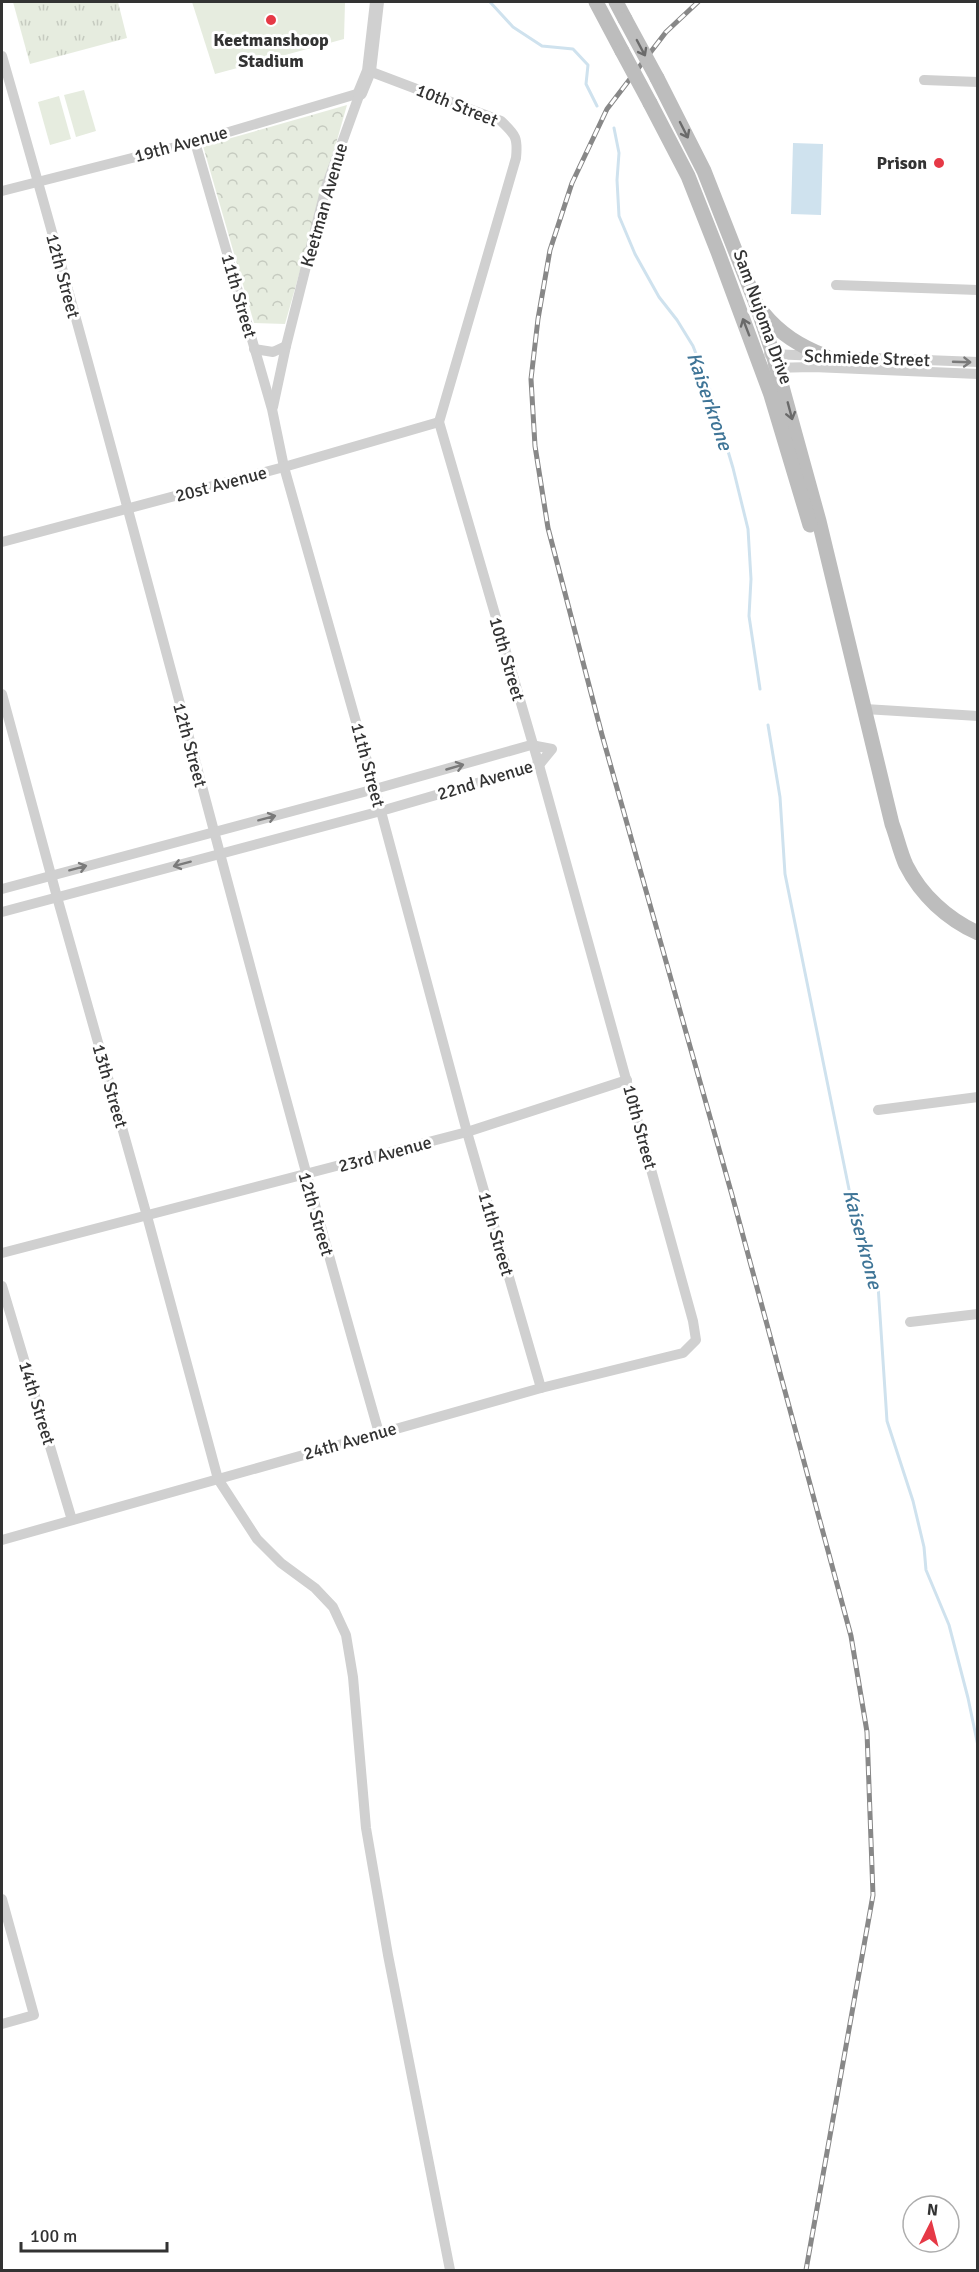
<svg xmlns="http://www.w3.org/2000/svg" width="979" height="2272" font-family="Signika,sans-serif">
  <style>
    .grass { fill: url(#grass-tufts) }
    .forest { fill: url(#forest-crowns) }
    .park { fill: #e6ecdf }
    .water { fill: #cfe2ee }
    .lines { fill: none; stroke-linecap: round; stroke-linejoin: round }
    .stream { stroke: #cfe2ee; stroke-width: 3 }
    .minor { stroke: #d0d0d0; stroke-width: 10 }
    .tertiary { stroke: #d0d0d0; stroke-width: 14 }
    .secondary { stroke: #bdbdbd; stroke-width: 15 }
    .rail-casing { stroke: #888; stroke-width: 5 }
    .rail { stroke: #fff; stroke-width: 3; stroke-dasharray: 9; stroke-linecap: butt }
    .secondary-bridge { stroke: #bdbdbd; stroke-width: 15 }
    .oneway { stroke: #6a6a6a }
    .oneway2 { stroke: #7a7a7a }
    .poi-dot { fill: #e63946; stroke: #fff; stroke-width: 2 }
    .labels { text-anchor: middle; stroke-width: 6; stroke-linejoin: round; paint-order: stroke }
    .poi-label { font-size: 18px; font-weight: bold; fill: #333; stroke: #fff }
    .street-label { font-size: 18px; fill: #333; stroke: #fff }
    .water-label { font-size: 20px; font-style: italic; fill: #3f7597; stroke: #fff }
  </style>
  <defs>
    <pattern id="grass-tufts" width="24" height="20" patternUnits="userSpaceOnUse" patternTransform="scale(1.5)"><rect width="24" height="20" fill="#e6ecdf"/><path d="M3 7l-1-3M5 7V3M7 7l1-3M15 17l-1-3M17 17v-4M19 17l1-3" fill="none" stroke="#c6cbc0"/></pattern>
    <pattern id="forest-crowns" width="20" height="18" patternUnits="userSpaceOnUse" patternTransform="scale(1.5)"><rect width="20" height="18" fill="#e6ecdf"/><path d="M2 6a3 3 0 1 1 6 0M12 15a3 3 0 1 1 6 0" fill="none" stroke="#c6cbc0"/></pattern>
  </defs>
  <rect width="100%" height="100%" fill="#fff"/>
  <polygon class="grass" points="13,2 118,2 127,38 30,64"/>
  <polygon class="forest" points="347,105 285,324 254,323 203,146"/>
  <g class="park">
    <polygon points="192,2 345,2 344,39 215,74"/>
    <polygon points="84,90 96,131 76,137 64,95"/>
    <polygon points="59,96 71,139 50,145 38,102"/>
  </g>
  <polygon class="water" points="793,143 823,144 821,215 791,214"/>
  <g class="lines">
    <g class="stream">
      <polyline points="490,2 513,27 542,46 573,49 588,65 586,84 597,106"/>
      <polyline points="614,128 619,153 617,180 619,216 635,254 659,297 677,320 693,346 709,387 733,468 748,529 751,579 749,616 760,689"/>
      <polyline points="768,725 780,797 785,874 853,1209 878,1285 887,1421 913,1501 924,1547 926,1570 949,1625 968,1698 978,1746"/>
    </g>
    <g class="minor">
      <path d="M2 56C134 513 248 976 379 1433"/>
      <polyline points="924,80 978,82"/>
      <polyline points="195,142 272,409 284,467 375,789 467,1132 541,1388"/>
      <polyline points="2,191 195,142 360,93"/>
      <polyline points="836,285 978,290"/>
      <polyline points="254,349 273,352 286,346"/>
      <polyline points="769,354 978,362"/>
      <polyline points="771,368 813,367 978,374"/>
      <polyline points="273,407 286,346 326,187 360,93"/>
      <polyline points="2,542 284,467 439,422"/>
      <polyline points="2,694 57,897 147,1216 218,1479 257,1539 281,1563 315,1588 333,1607 346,1635 353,1677 366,1828 388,1955 450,2270"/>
      <polyline points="865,709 978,716"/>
      <polyline points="2,889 375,789 531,745 552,749 539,765 381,811 2,912"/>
      <polyline points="878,1110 978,1097"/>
      <polyline points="2,1253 467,1132 627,1080"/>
      <polyline points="2,1286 72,1520"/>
      <polyline points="910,1322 978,1314"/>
      <path d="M2 1540 541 1388 683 1353 696 1340 693 1321 539 765 439 422 516 158C518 138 516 135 501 121L369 71"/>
      <polyline points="2,1899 34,2015 2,2024"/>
    </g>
    <polyline class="tertiary" points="360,93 369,71 377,2"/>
    <g class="secondary">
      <polyline points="596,2 622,51"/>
      <polyline points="616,2 625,19"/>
      <path d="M657 78 704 171 757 306 773 354 819 521 892 824C897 837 900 852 906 865 921 895 947 919 978 933"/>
      <polyline points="650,103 688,176 718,252 771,395 810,525"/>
      <path d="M763 313C780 334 800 346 825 356"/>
    </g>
    <defs>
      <polyline id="rail" points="698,2 666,32 607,109 572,183 550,250 538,319 531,379 535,446 548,528 602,735 732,1195 851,1636 867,1732 873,1895 806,2270"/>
    </defs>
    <use href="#rail" class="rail-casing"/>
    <use href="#rail" class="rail"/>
    <g class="secondary-bridge">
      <polyline points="625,19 657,78"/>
      <polyline points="622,51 650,103"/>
    </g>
  </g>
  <defs><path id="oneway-shaft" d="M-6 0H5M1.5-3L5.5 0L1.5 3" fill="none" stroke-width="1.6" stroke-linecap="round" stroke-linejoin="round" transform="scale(1.5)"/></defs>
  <g class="oneway">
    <use href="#oneway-shaft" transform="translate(641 48) rotate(62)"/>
    <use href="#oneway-shaft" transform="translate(684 130) rotate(63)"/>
    <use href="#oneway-shaft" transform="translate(746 327) rotate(-111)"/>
    <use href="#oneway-shaft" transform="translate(790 411) rotate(75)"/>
  </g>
  <g class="oneway2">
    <use href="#oneway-shaft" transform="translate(962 362) rotate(2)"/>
    <use href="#oneway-shaft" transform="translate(455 767) rotate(-16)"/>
    <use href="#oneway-shaft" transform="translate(267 818) rotate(-15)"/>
    <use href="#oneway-shaft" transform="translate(182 864) rotate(165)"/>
    <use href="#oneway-shaft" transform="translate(78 868) rotate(-15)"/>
  </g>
  <g class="poi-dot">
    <circle cx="271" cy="20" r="6"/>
    <circle cx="939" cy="163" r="6"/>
  </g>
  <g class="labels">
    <g class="poi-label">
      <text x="271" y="46">Keetmanshoop<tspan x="271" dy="21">Stadium</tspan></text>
      <text x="927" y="169" text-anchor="end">Prison</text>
    </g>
    <g class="street-label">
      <text transform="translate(457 105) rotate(22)" y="6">10th Street</text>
      <text transform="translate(181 144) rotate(-15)" y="6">19th Avenue</text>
      <text transform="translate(324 205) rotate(-74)" y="6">Keetman Avenue</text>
      <text transform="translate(63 276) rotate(75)" y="6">12th Street</text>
      <text transform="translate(239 296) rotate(74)" y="6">11th Street</text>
      <text transform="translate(763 317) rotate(70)" y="6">Sam Nujoma Drive</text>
      <text transform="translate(867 358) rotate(2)" y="6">Schmiede Street</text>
      <text transform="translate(221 484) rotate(-15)" y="6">20st Avenue</text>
      <text transform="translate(507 659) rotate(74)" y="6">10th Street</text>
      <text transform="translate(190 745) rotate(75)" y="6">12th Street</text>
      <text transform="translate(368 765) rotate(75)" y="6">11th Street</text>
      <text transform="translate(485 780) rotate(-17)" y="6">22nd Avenue</text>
      <text transform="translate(110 1086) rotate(74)" y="6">13th Street</text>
      <text transform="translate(640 1127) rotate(75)" y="6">10th Street</text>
      <text transform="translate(385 1154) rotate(-15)" y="6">23rd Avenue</text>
      <text transform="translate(316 1214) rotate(74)" y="6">12th Street</text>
      <text transform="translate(496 1234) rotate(74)" y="6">11th Street</text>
      <text transform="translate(37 1403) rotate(73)" y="6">14th Street</text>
      <text transform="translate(350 1441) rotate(-16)" y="6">24th Avenue</text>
    </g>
    <g class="water-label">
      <text transform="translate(710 401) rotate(71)" y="7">Kaiserkrone</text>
      <text transform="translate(863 1239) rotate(75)" y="7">Kaiserkrone</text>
    </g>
  </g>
  <rect width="979" height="2272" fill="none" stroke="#333333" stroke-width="6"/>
  <g transform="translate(931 2224) rotate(6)"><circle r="28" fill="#ffffff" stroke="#adadad" stroke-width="1.5"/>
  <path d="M0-4.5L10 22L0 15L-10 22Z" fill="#e63946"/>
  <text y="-9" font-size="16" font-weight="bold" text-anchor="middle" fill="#333333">N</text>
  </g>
  <path d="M21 2242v9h146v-9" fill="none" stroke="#333333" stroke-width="3"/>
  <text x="30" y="2242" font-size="18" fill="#333333" stroke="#ffffff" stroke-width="4.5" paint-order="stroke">100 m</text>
</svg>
